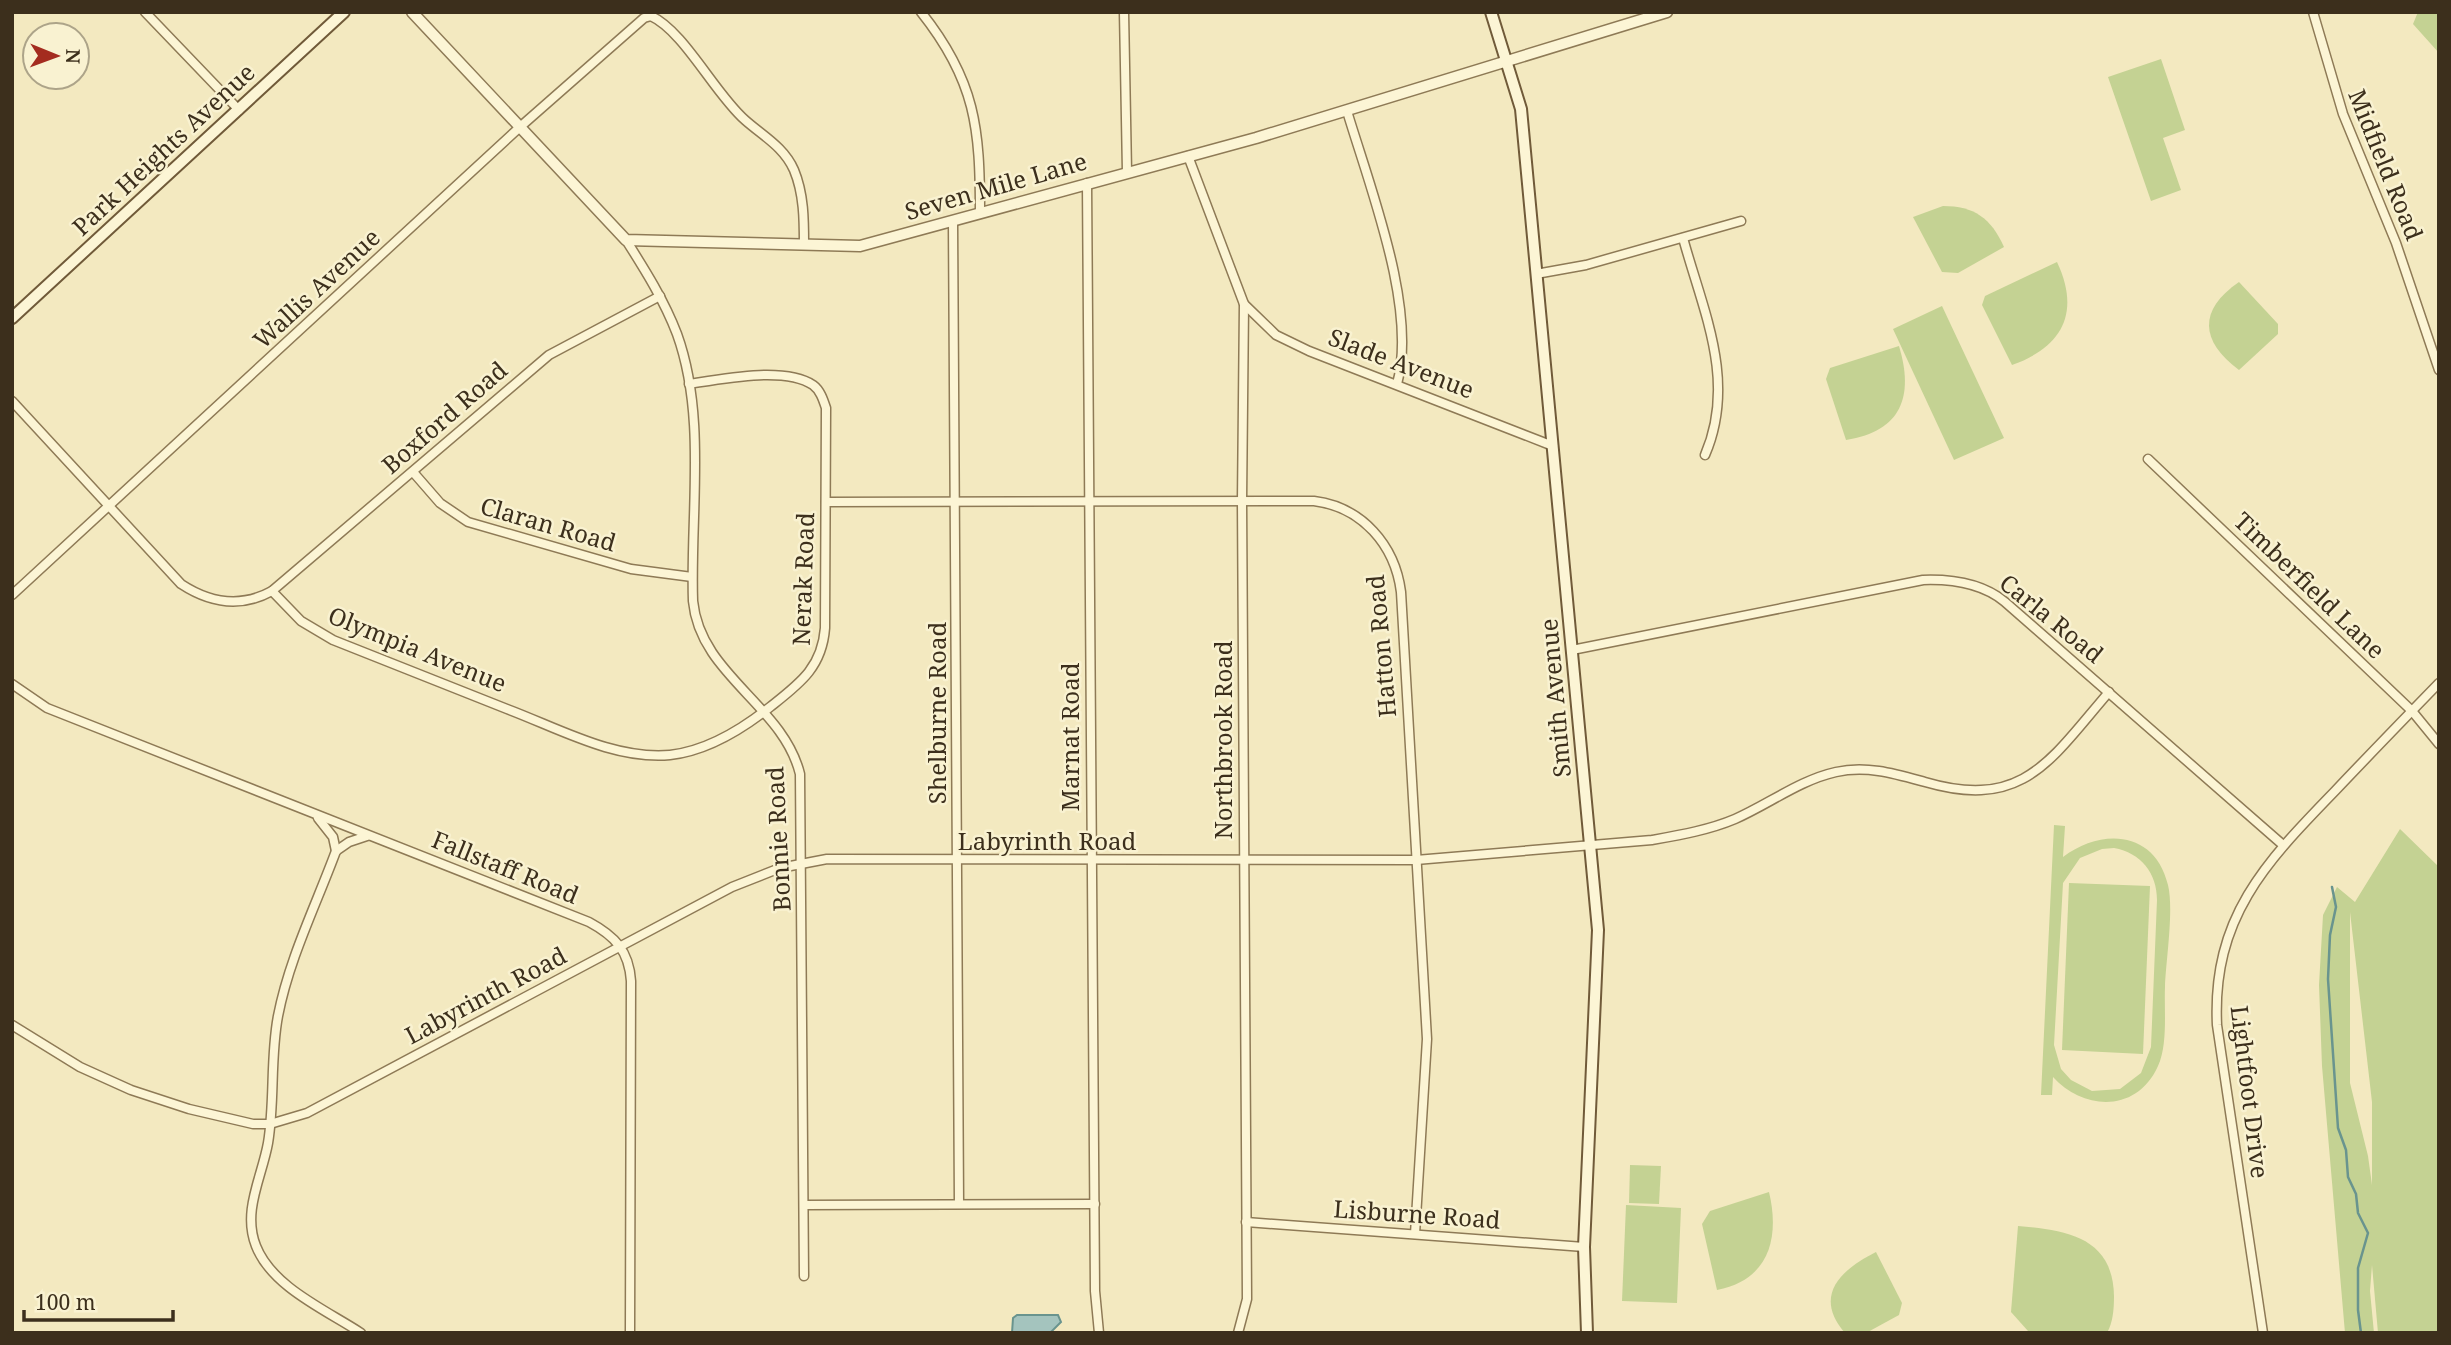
<svg xmlns="http://www.w3.org/2000/svg" width="2451" height="1345" font-family="'Noto Serif',serif">
  <style>
    .green { fill: #c4d293; fill-rule: evenodd }
    .water { fill: #a4c4be; stroke: #69948e; stroke-width: 2 }
    .lines { fill: none; stroke-linecap: round; stroke-linejoin: round }
    .stream { stroke: #69948e; stroke-width: 2.5 }
    .minor-casing { stroke: #8e7a56; stroke-width: 11 }
    .tertiary-casing { stroke: #8e7a56; stroke-width: 13 }
    .secondary-casing { stroke: #705a39; stroke-width: 14 }
    .minor { stroke: #fcf5d5; stroke-width: 8 }
    .tertiary { stroke: #fcf5d5; stroke-width: 10 }
    .secondary { stroke: #fcf5d5; stroke-width: 10 }
    .labels { text-anchor: middle; stroke-width: 5; stroke-linejoin: round; paint-order: stroke }
    .street-label { font-size: 24px; fill: #3c2f1c; stroke: #f9f2d1 }
  </style>
  <rect width="100%" height="100%" fill="#f3e9c0"/>
  <g class="green">
    <polygon points="2418,12 2439,12 2439,53 2413,24"/>
    <polygon points="2161,59 2185,130 2163,138 2181,190 2151,201 2108,77"/>
    <path d="M1943 206C1974 206 1991 218 2004 247L1958 273 1942 272 1913 217Z"/>
    <path d="M2057 262C2081 313 2062 347 2012 365L1982 305 1985 296Z"/>
    <path d="M2239 282 2278 324V334L2239 370C2200 341 2198 310 2239 282Z"/>
    <polygon points="1942,306 2004,438 1954,460 1893,329"/>
    <path d="M1899 346C1914 396 1902 431 1846 440L1826 379 1830 368Z"/>
    <path d="M2054 825 2065 826 2063 857C2101 828 2155 830 2168 885 2174 910 2166 960 2165 987 2164 1011 2168 1044 2158 1066 2137 1113 2084 1111 2053 1077L2052 1095H2041ZM2114 848C2141 853 2157 873 2157 900L2151 1047 2141 1073 2120 1089 2092 1091 2071 1080 2061 1069 2054 1045 2063 883 2080 858 2102 849Z"/>
    <path d="M2400 829 2439 867V1333H2378L2372 1265 2370 1291 2374 1333H2345L2322 1066 2319 985 2323 915 2337 887 2355 902ZM2350 912 2372 1102V1185L2368 1156 2350 1083Z"/>
    <polygon points="2069,883 2150,886 2143,1054 2062,1050"/>
    <polygon points="1630,1165 1661,1166 1659,1204 1629,1203"/>
    <path d="M1769 1192C1780 1238 1769 1280 1717 1290L1702 1224 1710 1211Z"/>
    <polygon points="1626,1205 1681,1208 1677,1303 1622,1301"/>
    <path d="M2018 1226C2066 1230 2113 1237 2114 1296 2114 1309 2113 1322 2107 1333L2028 1331 2011 1312Z"/>
    <path d="M1876 1252 1902 1303 1899 1315 1866 1333H1845C1812 1295 1842 1269 1876 1252Z"/>
  </g>
  <polygon class="water" points="1017,1315 1058,1315 1061,1322 1050,1333 1012,1333 1013,1318"/>
  <g class="lines">
    <polyline class="stream" points="2332,887 2336,907 2330,935 2328,979 2338,1128 2346,1150 2348,1177 2356,1194 2358,1213 2368,1233 2358,1268 2358,1310 2361,1333"/>
    <defs>
      <g id="minor">
        <polyline points="145,12 239,110"/>
        <path d="M921 12C976 81 980 129 980 213"/>
        <polyline points="1124,12 1127,172"/>
        <polyline points="2313,12 2343,114 2396,243 2439,370"/>
        <path d="M1347 111C1369 185 1418 309 1397 384"/>
        <polyline points="1188,156 1244,304 1242,501 1247,1299 1238,1333"/>
        <polyline points="1087,183 1095,1291 1099,1333"/>
        <polyline points="953,221 959,1204"/>
        <path d="M1683 238C1703 311 1737 381 1705 455"/>
        <path d="M626 240C645 270 664 300 677 334 707 417 690 514 693 601 700 675 783 705 800 774L804 1276"/>
        <polyline points="1536,274 1586,265 1741,221"/>
        <polyline points="1244,304 1276,335 1309,351 1553,446"/>
        <path d="M12 401 181 584C210 603 241 608 272 591L549 355 660 296"/>
        <polyline points="2148,459 2412,711 2439,744"/>
        <polyline points="413,472 440,503 468,522 631,569 692,577"/>
        <path d="M826 502 1314 501C1362 507 1395 545 1401 592L1427 1039 1415 1234"/>
        <path d="M272 591 301 621 333 640C391 663 449 686 507 709 558 728 614 760 670 755 707 751 741 730 770 707 799 684 822 668 825 628L826 408C823 399 820 390 813 385 785 366 721 379 689 384"/>
        <path d="M12 595 520 127 644 18 651 16C684 31 715 94 745 120 763 136 784 147 794 170 804 194 804 220 804 245"/>
        <path d="M1572 650 1923 580C1952 579 1982 583 2005 602L2283 845"/>
        <path d="M12 684 47 708 589 922C615 936 629 951 631 981L630 1333"/>
        <polyline points="318,818 333,837 336,851"/>
        <path d="M12 1025 80 1067 131 1090 189 1109 253 1124H270L307 1113 732 887 780 868 827 859 1416 860 1652 840C1680 835 1709 830 1735 819 1769 804 1800 780 1836 772 1867 765 1896 774 1925 782 2024 811 2051 759 2109 692"/>
        <polyline points="804,1205 1095,1204"/>
        <polyline points="1246,1222 1584,1247"/>
        <path d="M361 1333C326 1310 272 1287 256 1246 242 1211 262 1177 268 1143 275 1101 270 1058 278 1016 289 959 316 905 336 851L349 842 367 836"/>
        <path d="M2263 1333 2217 1025C2212 918 2265 863 2335 791 2369 755 2404 719 2439 683"/>
      </g>
      <polyline id="tertiary" points="412,12 626,240 860,246 1256,138 1667,12"/>
      <g id="secondary">
        <polyline points="1491,12 1521,109 1598,930 1584,1247 1587,1333"/>
        <polyline points="12,318 344,12"/>
      </g>
    </defs>
    <use href="#minor" class="minor-casing"/>
    <use href="#tertiary" class="tertiary-casing"/>
    <use href="#secondary" class="secondary-casing"/>
    <use href="#minor" class="minor"/>
    <use href="#tertiary" class="tertiary"/>
    <use href="#secondary" class="secondary"/>
  </g>
  <g class="labels">
    <g class="street-label">
      <text transform="translate(164 150) rotate(-43)" y="8">Park Heights Avenue</text>
      <text transform="translate(2385 165) rotate(68)" y="8">Midfield Road</text>
      <text transform="translate(996 187) rotate(-16)" y="8">Seven Mile Lane</text>
      <text transform="translate(317 289) rotate(-43)" y="8">Wallis Avenue</text>
      <text transform="translate(1401 364) rotate(21)" y="8">Slade Avenue</text>
      <text transform="translate(445 418) rotate(-41)" y="8">Boxford Road</text>
      <text transform="translate(548 525) rotate(16)" y="8">Claran Road</text>
      <text transform="translate(804 579) rotate(-88)" y="8">Nerak Road</text>
      <text transform="translate(2309 586) rotate(44)" y="8">Timberfield Lane</text>
      <text transform="translate(2051 619) rotate(39)" y="8">Carla Road</text>
      <text transform="translate(1382 646) rotate(-95)" y="8">Hatton Road</text>
      <text transform="translate(417 650) rotate(22)" y="8">Olympia Avenue</text>
      <text transform="translate(1556 698) rotate(-95)" y="8">Smith Avenue</text>
      <text transform="translate(938 713) rotate(-90)" y="8">Shelburne Road</text>
      <text transform="translate(1071 737) rotate(-90)" y="8">Marnat Road</text>
      <text transform="translate(1224 740) rotate(-90)" y="8">Northbrook Road</text>
      <text transform="translate(779 839) rotate(-93)" y="8">Bonnie Road</text>
      <text x="1047" y="850">Labyrinth Road</text>
      <text transform="translate(505 868) rotate(22)" y="8">Fallstaff Road</text>
      <text transform="translate(486 996) rotate(-28)" y="8">Labyrinth Road</text>
      <text transform="translate(2249 1092) rotate(83)" y="8">Lightfoot Drive</text>
      <text transform="translate(1417 1215) rotate(4)" y="8">Lisburne Road</text>
    </g>
  </g>
  <rect width="2451" height="1345" fill="none" stroke="#3c2f1c" stroke-width="28"/>
  <g transform="translate(56 56) rotate(91)"><circle r="33" fill="#f9f2d1" stroke="#ada489" stroke-width="2"/>
  <path d="M0-5L12 26L0 18L-12 26Z" fill="#a42c1f"/>
  <text y="-10" font-size="19" font-weight="bold" text-anchor="middle" fill="#3c2f1c">N</text>
  </g>
  <path d="M24 1310v10h149v-10" fill="none" stroke="#3c2f1c" stroke-width="3.5"/>
  <text x="35" y="1310" font-size="21" fill="#3c2f1c" stroke="#f9f2d1" stroke-width="5" paint-order="stroke">100 m</text>
</svg>
